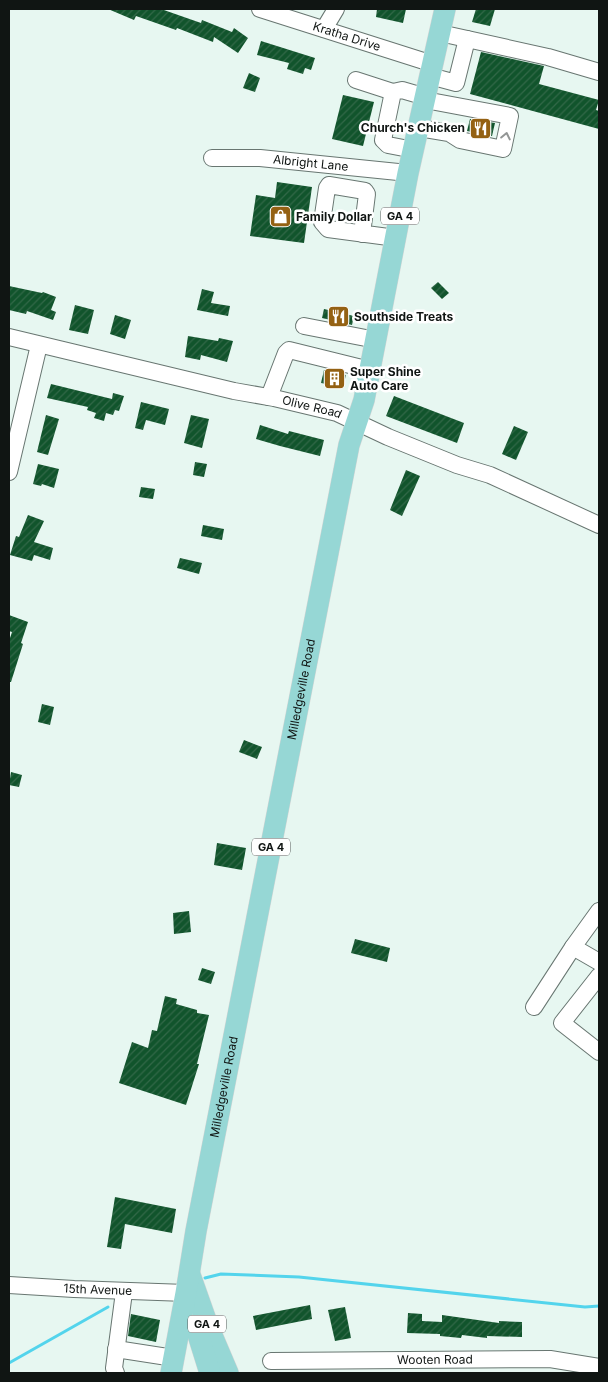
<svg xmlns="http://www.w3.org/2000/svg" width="608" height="1382" font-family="Inter,sans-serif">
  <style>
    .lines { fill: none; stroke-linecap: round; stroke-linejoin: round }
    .stream { stroke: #53d4ec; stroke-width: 3 }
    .building { fill: url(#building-hatch) }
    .minor-casing { stroke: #687671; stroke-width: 18 }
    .major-casing { stroke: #d4d5d5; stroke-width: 22 }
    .minor { stroke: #fff; stroke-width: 16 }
    .major { stroke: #96d7d5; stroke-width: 21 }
    .oneway { stroke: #939695 }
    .labels { text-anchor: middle; stroke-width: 5; stroke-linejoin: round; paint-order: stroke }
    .shield { fill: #fff; stroke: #585b5a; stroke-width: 1 }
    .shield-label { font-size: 11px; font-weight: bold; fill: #101513 }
    .street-label { font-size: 12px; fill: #101513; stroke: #fff }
    .poi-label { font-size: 12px; font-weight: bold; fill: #101513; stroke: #fff; text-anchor: start }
  </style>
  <defs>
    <pattern id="building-hatch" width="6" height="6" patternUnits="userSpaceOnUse" patternTransform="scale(1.25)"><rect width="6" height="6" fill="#11542c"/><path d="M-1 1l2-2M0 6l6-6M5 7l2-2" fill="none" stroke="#326848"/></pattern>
  </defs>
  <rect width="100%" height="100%" fill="#e7f7f1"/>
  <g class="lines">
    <g class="stream">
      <polyline points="205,1278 221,1274 299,1277 585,1307 599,1306"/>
      <polyline points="9,1363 108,1307"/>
    </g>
  </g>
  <g class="building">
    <polygon points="108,9 161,9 201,23 202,20 232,32 234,28 248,38 238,53 214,37 213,42 177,28 176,30 136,16 134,20"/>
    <polygon points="377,9 406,9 403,23 376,17"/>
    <polygon points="476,9 495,9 490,26 472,22"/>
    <polygon points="261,41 315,58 311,70 305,68 303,74 287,69 289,63 257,55"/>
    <polygon points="481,52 544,66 539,84 599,100 596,110 599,111 599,129 470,94"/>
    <polygon points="249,73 260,78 255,92 243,88"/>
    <polygon points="343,95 374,102 363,146 332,139"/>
    <polygon points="470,119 495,123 492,136 467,131"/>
    <polygon points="277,182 312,187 304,243 250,236 256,195 275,198"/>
    <polygon points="438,282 449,293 442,299 431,288"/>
    <polygon points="9,286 42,293 43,292 56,297 51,310 56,312 53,320 27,311 26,314 9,310"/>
    <polygon points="202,289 214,292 211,303 230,306 228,316 197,310"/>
    <polygon points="75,305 94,310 88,334 69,330"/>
    <polygon points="324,309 354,316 352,325 322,318"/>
    <polygon points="115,315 131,320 125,339 110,334"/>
    <polygon points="188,336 218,341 219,338 233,341 227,362 201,355 200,360 185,357"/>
    <polygon points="324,370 346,375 343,387 321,383"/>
    <polygon points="51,384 112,399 113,393 124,396 119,411 115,410 113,415 106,413 104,421 94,418 96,413 87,410 88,407 47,398"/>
    <polygon points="394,396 464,423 457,443 386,416"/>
    <polygon points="141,402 169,409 165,425 146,420 143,430 135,428"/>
    <polygon points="46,415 59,419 48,455 37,452"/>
    <polygon points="191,415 209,419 202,448 184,443"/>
    <polygon points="260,425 288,434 289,431 324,440 320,456 280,446 256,439"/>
    <polygon points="514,426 528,432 516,460 502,454"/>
    <polygon points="195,462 207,464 204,477 193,475"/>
    <polygon points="38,464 59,469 54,488 42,484 41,486 33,484"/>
    <polygon points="406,470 420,476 402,516 390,510"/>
    <polygon points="141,487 155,489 153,499 139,497"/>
    <polygon points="28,515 44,521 34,542 53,548 50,560 34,555 32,561 10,555 16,536 19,537"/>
    <polygon points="203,525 224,529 222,540 201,536"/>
    <polygon points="180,558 202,563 199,574 177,568"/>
    <polygon points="9,615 28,622 21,643 23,644 11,682 9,682 9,641 12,632 9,631"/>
    <polygon points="42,704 54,707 50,725 38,722"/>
    <polygon points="244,740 262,747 257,759 239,752"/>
    <polygon points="11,772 22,775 19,787 9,785"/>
    <polygon points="217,843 246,848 242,870 214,865"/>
    <polygon points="189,911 191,932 174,934 173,913"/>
    <polygon points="355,939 390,948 387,962 351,953"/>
    <polygon points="202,968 215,972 211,984 198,980"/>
    <polygon points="165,996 177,999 176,1004 197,1010 197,1013 209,1015 197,1064 199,1064 186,1105 119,1083 132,1042 148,1048 152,1030 157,1031"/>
    <polygon points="115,1197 176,1209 172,1233 125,1224 121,1249 107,1247"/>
    <polygon points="310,1305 312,1319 256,1330 253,1316"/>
    <polygon points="345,1307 351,1338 335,1341 328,1310"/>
    <polygon points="408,1313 422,1314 422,1321 442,1322 442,1315 499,1323 499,1321 522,1322 522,1337 487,1336 487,1338 462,1335 461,1338 440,1336 440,1334 407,1333"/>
    <polygon points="131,1314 160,1320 156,1342 128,1336"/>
  </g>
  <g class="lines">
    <defs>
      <g id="minor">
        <path id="s1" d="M260 9 433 64"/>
        <polyline points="324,29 336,9"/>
        <polyline points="440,33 548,57 599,72"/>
        <polyline points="430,76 456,83 467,39"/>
        <polyline points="356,80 393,92"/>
        <polyline points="419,128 449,133 460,140 503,149 510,116 425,100"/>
        <polyline points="414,150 388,145 383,140 393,92 402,90 426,97"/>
        <path id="s2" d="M212 158H260L408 173"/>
        <polyline points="362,234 367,194 365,191 329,185 327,188 322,222 328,229 396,238"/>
        <polyline points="304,326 376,340"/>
        <path id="s3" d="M9 337 234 391 274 398 337 413 388 437 457 465 490 475 599 525"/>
        <polyline points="269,397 286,353 289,350 370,370"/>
        <polyline points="9,472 39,345"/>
        <polyline points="573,947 599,911"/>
        <polyline points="599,976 562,1023 599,1052"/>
        <polyline points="534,1007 573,947 599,962"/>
        <path id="s4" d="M9 1285 74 1289 186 1293"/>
        <polyline points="116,1349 174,1358"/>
        <path id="s5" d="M271 1361 550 1359 599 1367"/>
        <polyline points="116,1373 114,1368 124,1292"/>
      </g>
      <g id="major">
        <polyline points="190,1275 208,1326 228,1373"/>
        <polyline points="195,1325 210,1373"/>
        <path id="s6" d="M171 1373 186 1293 196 1231 349 445 364 400 408 173 445 9"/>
      </g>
    </defs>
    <use href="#minor" class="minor-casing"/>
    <use href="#major" class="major-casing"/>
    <use href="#minor" class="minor"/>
    <use href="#major" class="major"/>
  </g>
  <defs><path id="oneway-chevron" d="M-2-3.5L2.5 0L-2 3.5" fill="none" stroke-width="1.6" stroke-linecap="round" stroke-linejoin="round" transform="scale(1.25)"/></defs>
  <use class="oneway" href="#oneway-chevron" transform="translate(506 136) rotate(-78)"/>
  <defs>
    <symbol id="restaurant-square" viewBox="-11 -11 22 22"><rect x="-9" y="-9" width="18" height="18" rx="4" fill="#946113" stroke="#fff"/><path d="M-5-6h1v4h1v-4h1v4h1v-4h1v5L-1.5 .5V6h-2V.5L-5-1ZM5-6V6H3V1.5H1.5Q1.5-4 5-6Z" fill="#fff"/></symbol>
    <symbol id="shop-square" viewBox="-11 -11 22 22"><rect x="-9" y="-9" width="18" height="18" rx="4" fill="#946113" stroke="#fff"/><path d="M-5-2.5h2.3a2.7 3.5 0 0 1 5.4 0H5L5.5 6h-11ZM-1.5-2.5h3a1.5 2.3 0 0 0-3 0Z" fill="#fff"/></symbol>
    <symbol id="building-square" viewBox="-11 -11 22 22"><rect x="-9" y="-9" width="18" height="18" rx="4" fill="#946113" stroke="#fff"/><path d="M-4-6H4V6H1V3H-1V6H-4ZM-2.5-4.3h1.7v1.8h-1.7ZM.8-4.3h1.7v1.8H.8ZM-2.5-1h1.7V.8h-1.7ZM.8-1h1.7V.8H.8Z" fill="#fff"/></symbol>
  </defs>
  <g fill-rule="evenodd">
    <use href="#restaurant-square" x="468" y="116" width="25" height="25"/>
    <use href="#shop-square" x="268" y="204" width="25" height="25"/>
    <use href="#restaurant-square" x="326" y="304" width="25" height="25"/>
    <use href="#building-square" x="322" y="366" width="25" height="25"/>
  </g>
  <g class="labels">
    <g class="shield">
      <rect x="381" y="207.5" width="38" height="17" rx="4"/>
      <rect x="252" y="838.5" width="38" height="17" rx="4"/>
      <rect x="188" y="1315.5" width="38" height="17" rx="4"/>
    </g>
    <g class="shield-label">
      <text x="400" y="220">GA 4</text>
      <text x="271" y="851">GA 4</text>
      <text x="207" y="1328">GA 4</text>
    </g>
    <g class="street-label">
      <text dy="4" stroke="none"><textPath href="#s1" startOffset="91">Kratha Drive</textPath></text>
      <text dy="4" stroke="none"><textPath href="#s2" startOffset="99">Albright Lane</textPath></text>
      <text dy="4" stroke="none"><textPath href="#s3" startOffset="311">Olive Road</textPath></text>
      <text dy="4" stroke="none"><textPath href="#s6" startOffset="696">Milledgeville Road</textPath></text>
      <text dy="4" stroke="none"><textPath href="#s6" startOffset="291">Milledgeville Road</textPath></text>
      <text dy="4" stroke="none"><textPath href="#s4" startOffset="89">15th Avenue</textPath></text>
      <text dy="4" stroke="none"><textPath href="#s5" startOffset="164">Wooten Road</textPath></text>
    </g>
    <g class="poi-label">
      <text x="465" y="132" text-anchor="end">Church's Chicken</text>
      <text x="296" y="221">Family Dollar</text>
      <text x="354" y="321">Southside Treats</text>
      <text x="350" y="376">Super Shine<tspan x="350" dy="14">Auto Care</tspan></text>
    </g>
  </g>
  <rect width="608" height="1382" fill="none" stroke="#101513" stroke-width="20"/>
</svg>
